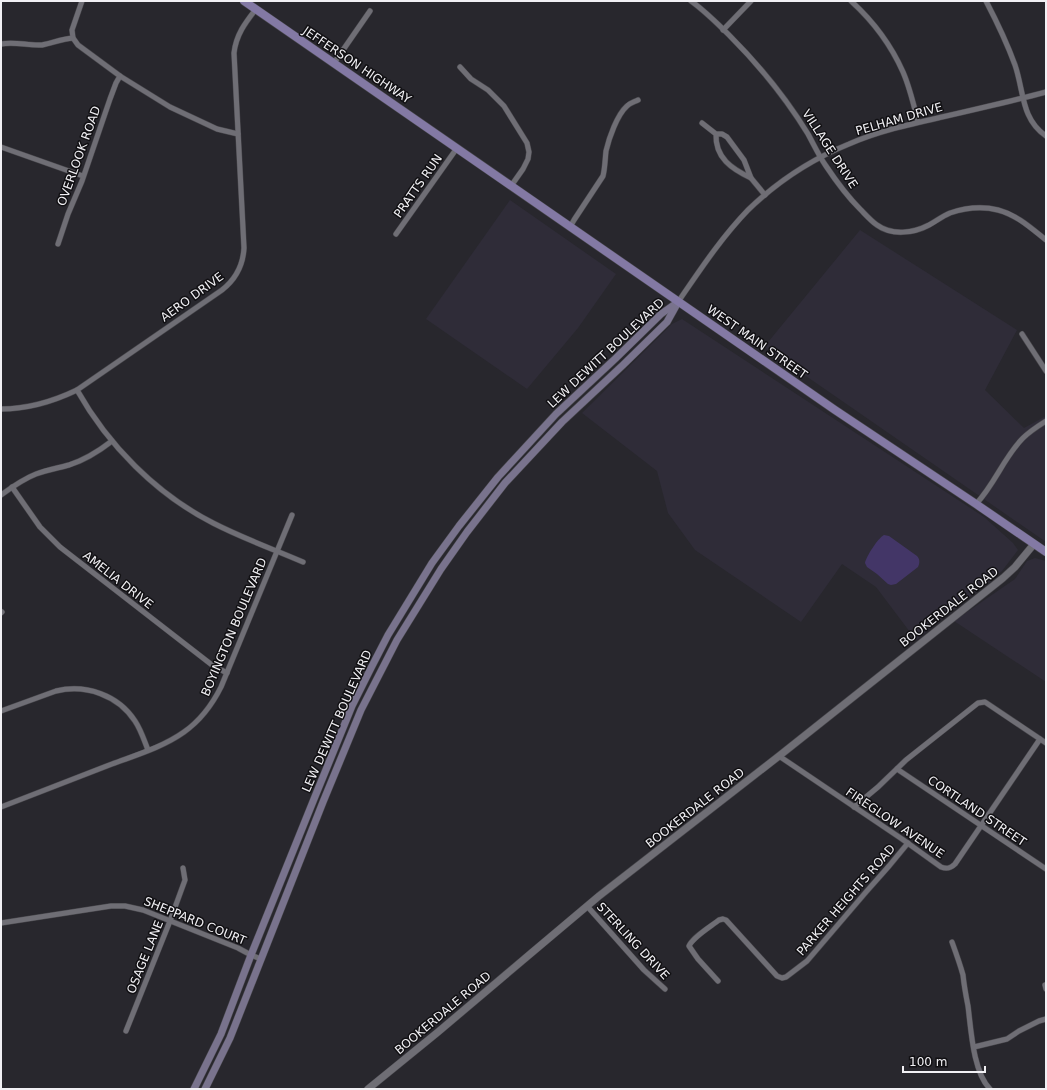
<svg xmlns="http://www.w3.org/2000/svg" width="1047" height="1090" font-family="'DejaVu Sans',sans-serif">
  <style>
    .built { fill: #2f2c38 }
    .green { fill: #433667 }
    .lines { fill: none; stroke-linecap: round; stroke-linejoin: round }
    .minor-casing { stroke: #47464b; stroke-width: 6 }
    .tertiary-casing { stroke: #47464b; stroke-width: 8 }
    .secondary-casing { stroke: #47464b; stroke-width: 8 }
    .primary-casing { stroke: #47464b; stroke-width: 9 }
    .minor { stroke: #6f6e75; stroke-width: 5 }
    .tertiary { stroke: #6f6e75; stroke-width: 7 }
    .secondary { stroke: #79738d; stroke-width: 7 }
    .primary { stroke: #8379a4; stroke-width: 8 }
    .labels { text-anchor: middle; stroke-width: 3; stroke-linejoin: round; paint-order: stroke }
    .street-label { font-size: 12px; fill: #f1f0f4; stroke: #111013 }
  </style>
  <rect width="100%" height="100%" fill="#28272d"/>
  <g class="built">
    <polygon points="510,200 616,274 578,328 527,389 426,319"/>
    <polygon points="860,230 1017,330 985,390 1024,428 1046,416 1046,542 764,347"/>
    <polygon points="682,319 984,517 1013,543 1018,550 1002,571 916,640 876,587 842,564 801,622 695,550 668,513 657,471 582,413 672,324"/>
    <polygon points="1035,558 1046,561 1046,682 954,621 1015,579 1027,561"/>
  </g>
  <path class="green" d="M884 535 889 536 917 556C920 559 920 563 918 567L896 584 891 585 888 584 877 574 867 567 865 563C866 557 878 538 884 535Z"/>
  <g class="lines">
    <defs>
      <g id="minor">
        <polyline points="82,1 72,30 73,38 78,45 120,76 170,107 217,129 238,134"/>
        <path d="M691 1C705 11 717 23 729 35 759 65 786 98 808 134 814 145 819 156 826 166 836 181 847 196 860 209 865 214 871 221 877 225 892 236 914 233 929 225 936 221 943 216 950 213 965 208 982 206 998 210 1017 215 1031 228 1046 240"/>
        <path d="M851 1C873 21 891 45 903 72 910 88 914 106 918 122"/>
        <path d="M986 1C997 22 1007 43 1015 65 1024 91 1021 119 1046 136"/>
        <polyline points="723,30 751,1"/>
        <path d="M1 44C15 41 28 46 42 45 52 43 62 39 73 38"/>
        <polyline points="334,63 370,11"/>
        <polyline points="460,67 471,79 488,90 504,106 527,143 529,152 528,159 523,169 511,186"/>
        <path d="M702 123 716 134C715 158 732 169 751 178L744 160 727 137 722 134H716"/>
        <polyline points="1,147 83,176"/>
        <polyline points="751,178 765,195"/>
        <path d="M570 227 574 220 603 176C605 168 605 160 606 151 609 138 617 115 627 106 630 103 634 102 638 100"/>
        <polyline points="396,234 457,148"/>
        <polyline points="58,244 68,214 82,181 110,99 116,83 120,76"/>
        <path d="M678 302C700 270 721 238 748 210 777 182 812 159 849 144 879 131 911 124 942 117 977 109 1012 101 1046 92"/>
        <polyline points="1022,334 1046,371"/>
        <path d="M77 390C108 445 156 494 213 523 242 538 273 549 303 562"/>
        <path d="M1 409C28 409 52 402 77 390L222 290C236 279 243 266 244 248L234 53C236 35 245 23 256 9"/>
        <polyline points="12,487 40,527 60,547 212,665 227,673"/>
        <path d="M1 495C12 487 23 479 36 474 47 470 58 468 69 465 85 460 99 451 112 441"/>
        <path d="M976 504C995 484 1004 457 1023 438 1030 431 1038 426 1046 421"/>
        <polyline points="1,613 2,612"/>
        <path d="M1 711 56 691C86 684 118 695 135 721 141 730 144 740 148 750"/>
        <path d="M779 756 902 839 941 867C946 869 950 869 955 864L1040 739"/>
        <polyline points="897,769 1046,869"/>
        <path d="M1 807C38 793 75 778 112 764 136 755 163 747 184 732 201 720 212 705 221 687L292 515"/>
        <polyline points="854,807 878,787 906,760 978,703 985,702 1046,743"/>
        <polyline points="587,906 644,970 665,989"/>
        <polyline points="1,923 111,906 125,906 143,910 238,948 251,955 261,959"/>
        <path d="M952 942C956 953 960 964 963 975 964 985 966 996 968 1006 971 1029 973 1072 990 1089"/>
        <path d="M718 981 698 959 689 946C693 937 710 927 719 920L723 919 726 920 777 976 782 978 786 977 807 961 866 892 889 866 908 843"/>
        <polyline points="1045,985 1046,989"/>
        <polyline points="126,1031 170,921 185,880 183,868"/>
        <polyline points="974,1047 1007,1039 1019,1031 1039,1021 1046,1019"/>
      </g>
      <polyline id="tertiary" points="368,1089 438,1032 529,955 599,896 779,756 1003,578 1015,567 1034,544"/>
      <g id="secondary">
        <polyline points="194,1089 221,1034 251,955 314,799 352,706 371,668 388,635 432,563 459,526 498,477 556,414 616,358 661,314 678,302"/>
        <polyline points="205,1089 230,1038 323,802 361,710 397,640 441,569 467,532 505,483 562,422 623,365 667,322 677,304"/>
      </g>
      <polyline id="primary" points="244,1 835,410 976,504 1046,552"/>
    </defs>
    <use href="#minor" class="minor-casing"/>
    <use href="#tertiary" class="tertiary-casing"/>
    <use href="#secondary" class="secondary-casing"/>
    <use href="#primary" class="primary-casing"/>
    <use href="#minor" class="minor"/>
    <use href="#tertiary" class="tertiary"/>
    <use href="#secondary" class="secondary"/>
    <use href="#primary" class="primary"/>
  </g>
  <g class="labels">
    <g class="street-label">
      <text transform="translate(357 65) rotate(34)" y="4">JEFFERSON HIGHWAY</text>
      <text transform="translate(899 119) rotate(-16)" y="4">PELHAM DRIVE</text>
      <text transform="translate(830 149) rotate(57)" y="4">VILLAGE DRIVE</text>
      <text transform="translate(79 156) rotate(-70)" y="4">OVERLOOK ROAD</text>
      <text transform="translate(418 186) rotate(-55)" y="4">PRATTS RUN</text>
      <text transform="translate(192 297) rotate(-36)" y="4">AERO DRIVE</text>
      <text transform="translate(757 342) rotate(35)" y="4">WEST MAIN STREET</text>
      <text transform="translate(606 353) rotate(-43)" y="4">LEW DEWITT BOULEVARD</text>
      <text transform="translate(118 580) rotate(38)" y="4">AMELIA DRIVE</text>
      <text transform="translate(949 607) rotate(-38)" y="4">BOOKERDALE ROAD</text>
      <text transform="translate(234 627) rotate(-67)" y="4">BOYINGTON BOULEVARD</text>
      <text transform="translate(337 721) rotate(-66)" y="4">LEW DEWITT BOULEVARD</text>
      <text transform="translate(695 808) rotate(-38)" y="4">BOOKERDALE ROAD</text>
      <text transform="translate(977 811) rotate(34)" y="4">CORTLAND STREET</text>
      <text transform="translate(895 823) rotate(34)" y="4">FIREGLOW AVENUE</text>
      <text transform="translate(846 900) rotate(-49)" y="4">PARKER HEIGHTS ROAD</text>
      <text transform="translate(195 921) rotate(22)" y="4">SHEPPARD COURT</text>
      <text transform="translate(633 941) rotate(47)" y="4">STERLING DRIVE</text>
      <text transform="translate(145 957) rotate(-68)" y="4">OSAGE LANE</text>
      <text transform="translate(443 1013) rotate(-40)" y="4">BOOKERDALE ROAD</text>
    </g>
  </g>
  <rect width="1047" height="1090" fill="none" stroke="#f1f0f4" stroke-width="4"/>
  <path d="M903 1066v6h82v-6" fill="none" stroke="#f1f0f4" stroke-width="2"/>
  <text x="909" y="1066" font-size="12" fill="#f1f0f4" stroke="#111013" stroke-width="3" paint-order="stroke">100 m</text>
</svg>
